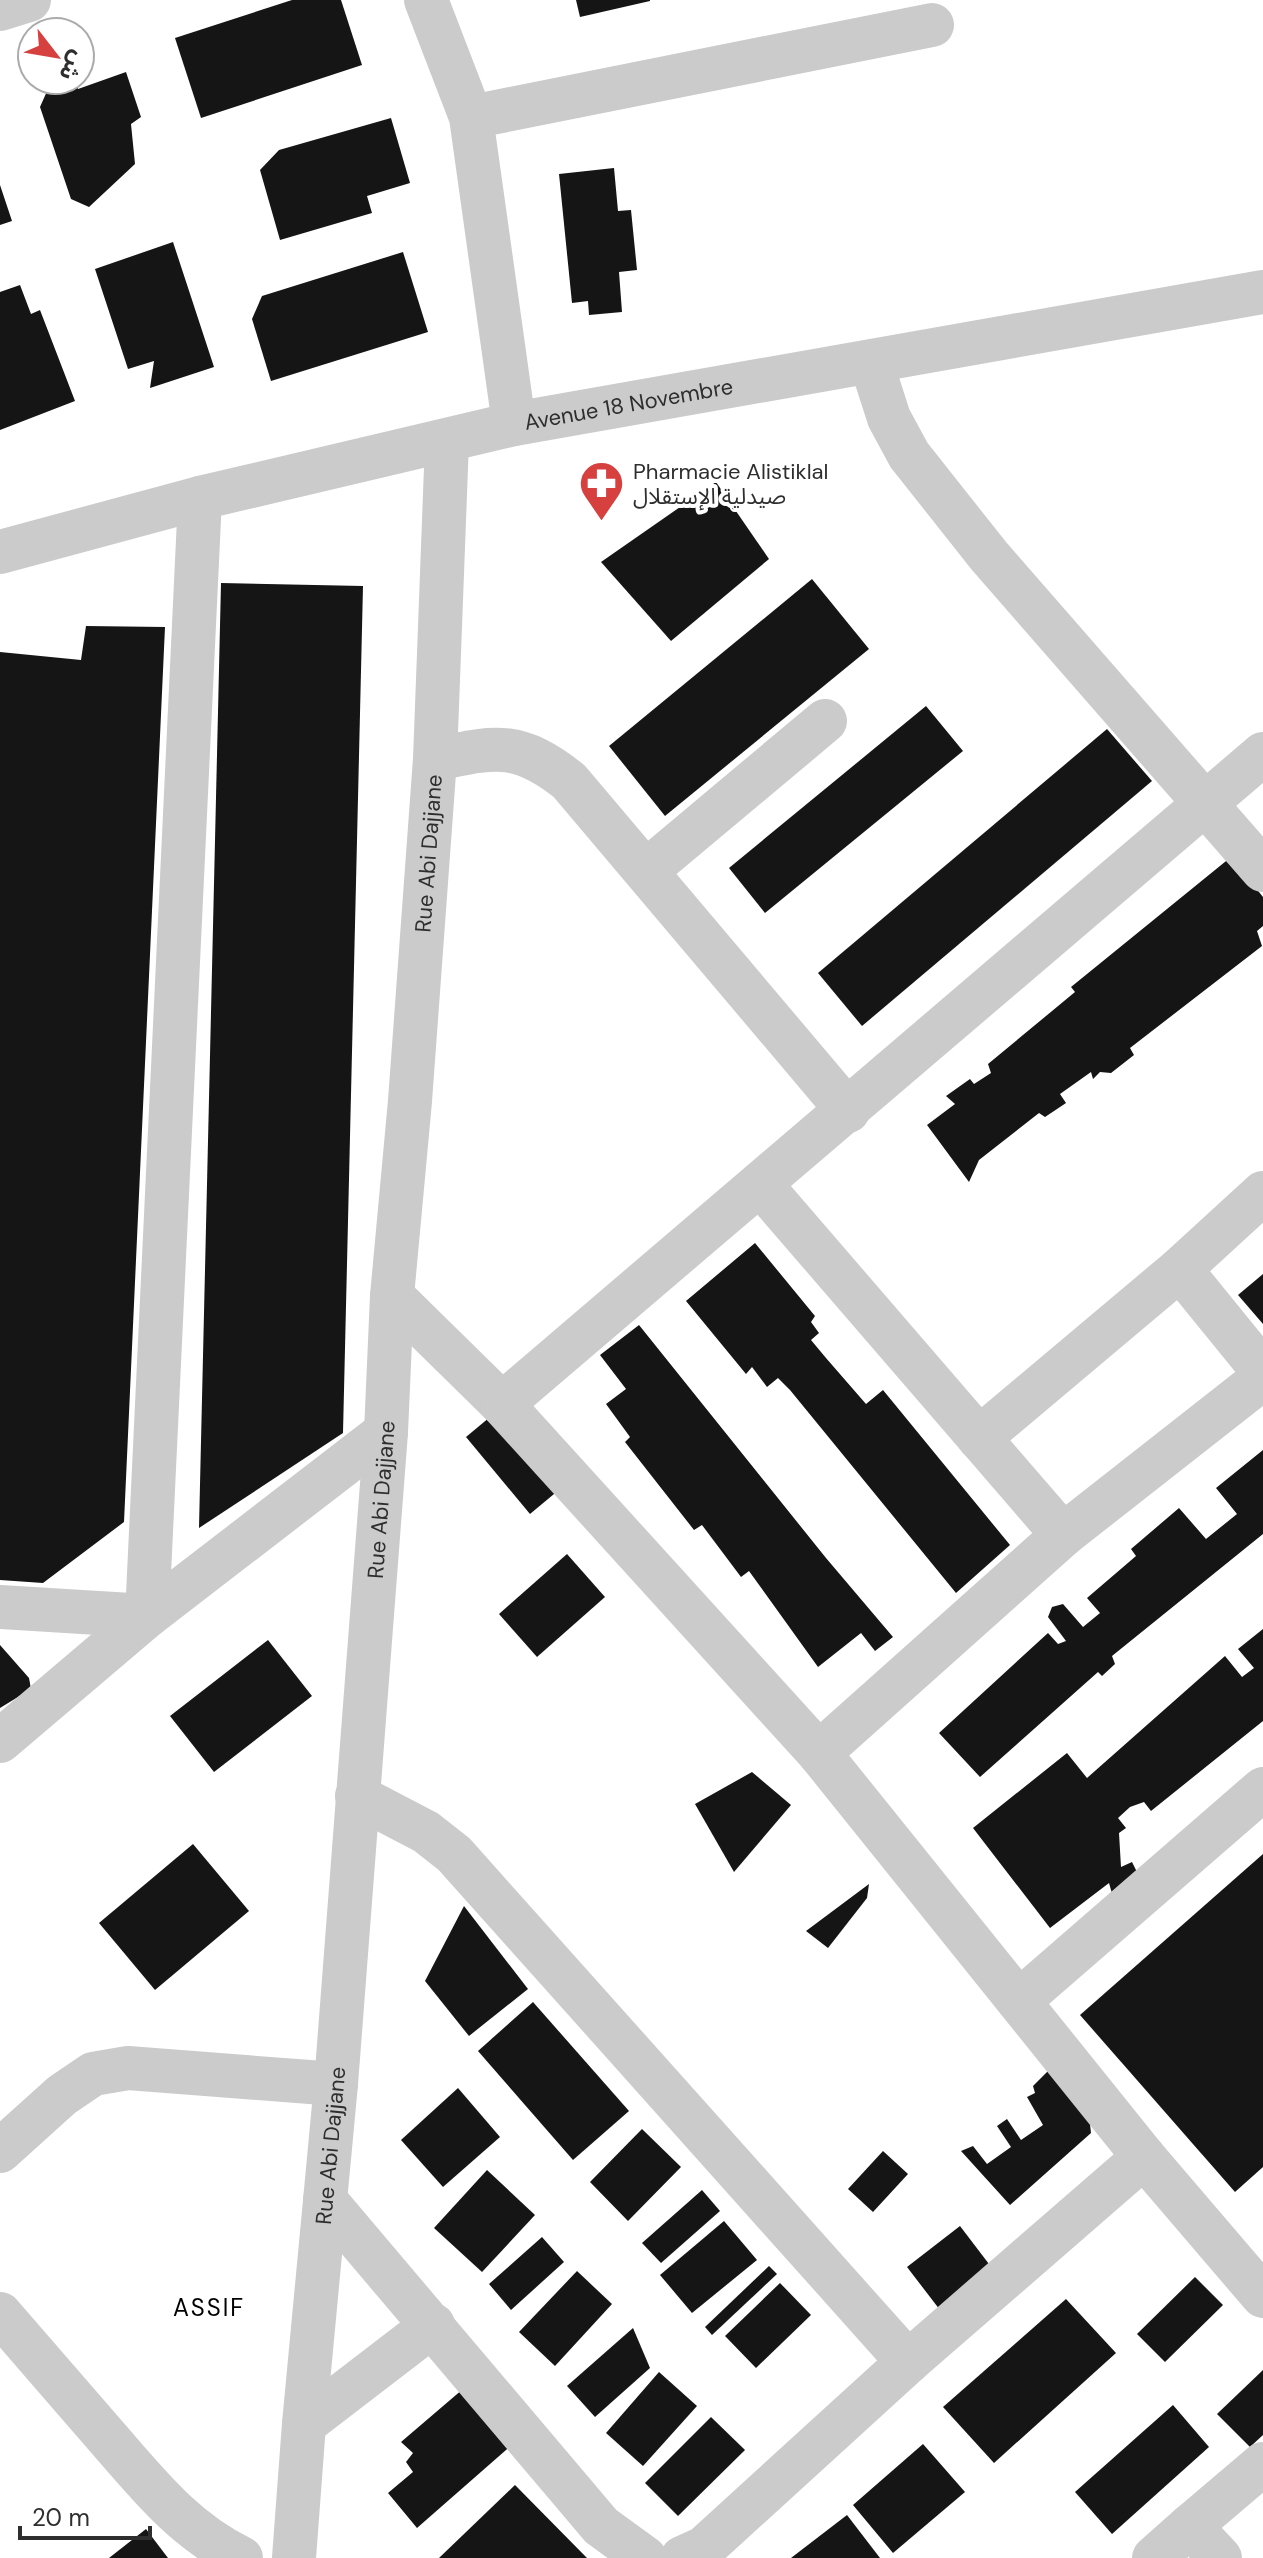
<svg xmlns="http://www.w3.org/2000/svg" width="1263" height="2558" font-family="'DM Sans','Noto Sans Arabic',sans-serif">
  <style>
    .building { fill: #151515 }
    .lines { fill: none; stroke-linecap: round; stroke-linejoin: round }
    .minor { stroke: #cbcbcb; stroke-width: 44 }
    .labels { text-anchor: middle; stroke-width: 8; stroke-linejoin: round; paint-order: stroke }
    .street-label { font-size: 22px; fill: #2e2e2e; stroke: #fff }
    .poi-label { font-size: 22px; fill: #2e2e2e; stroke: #fff; text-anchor: start }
    .neighbourhood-label { font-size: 24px; letter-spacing: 2px; fill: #000; stroke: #fff }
  </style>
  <rect width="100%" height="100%" fill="#fff"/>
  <g class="building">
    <polygon points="292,0 341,0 362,65 201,118 175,38"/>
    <polygon points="576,0 650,0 650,1 580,17"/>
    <polygon points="126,72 141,117 131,124 135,164 89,207 71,199 40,107 52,80 75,80 78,89"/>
    <polygon points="391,118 410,183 367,196 372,213 280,240 260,170 279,150"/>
    <polygon points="614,168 618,211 631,210 637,270 619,272 622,312 589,315 588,301 572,303 559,174"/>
    <polygon points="0,185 12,221 0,225"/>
    <polygon points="173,242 214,367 150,388 154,361 128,369 95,269"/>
    <polygon points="403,252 428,332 271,381 252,319 262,296"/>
    <polygon points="20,285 31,314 40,310 75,401 0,430 0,292"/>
    <polygon points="716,482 769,559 671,641 601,562"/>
    <polygon points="812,579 869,649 665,816 609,746"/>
    <polygon points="221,583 363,586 343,1433 199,1528"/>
    <polygon points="86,626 165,627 124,1522 43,1583 0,1580 0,652 81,660"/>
    <polygon points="926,706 963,751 765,913 729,868"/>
    <polygon points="1107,729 1152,781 862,1026 818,973"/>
    <polygon points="1231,857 1263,897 1263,926 1257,931 1262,946 1130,1048 1134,1055 1111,1073 1100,1072 1093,1079 1091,1072 1060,1094 1066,1103 1045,1117 1039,1113 979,1160 969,1182 927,1125 955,1104 946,1096 970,1079 974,1084 991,1073 988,1064 1075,992 1071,987"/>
    <polygon points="755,1243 815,1316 811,1322 819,1333 811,1340 826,1358 866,1404 883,1390 1010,1545 956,1593 790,1390 778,1378 767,1387 752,1367 746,1374 686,1301"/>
    <polygon points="1263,1274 1263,1324 1238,1295"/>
    <polygon points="639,1325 826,1558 893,1637 875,1651 861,1633 818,1667 749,1571 741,1577 702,1525 694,1530 625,1442 630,1437 606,1404 626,1389 600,1355"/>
    <polygon points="496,1412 560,1489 530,1514 466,1437"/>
    <polygon points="1263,1450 1263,1534 1112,1656 1115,1664 1102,1676 1098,1672 980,1777 939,1733 1048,1633 1058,1644 1066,1641 1048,1617 1052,1607 1063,1604 1083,1627 1100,1613 1087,1598 1136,1556 1131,1549 1179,1508 1206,1539 1237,1514 1216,1488"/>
    <polygon points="567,1554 605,1597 537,1657 499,1614"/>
    <polygon points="1263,1629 1263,1721 1151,1811 1144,1802 1130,1807 1118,1818 1126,1828 1119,1833 1121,1867 1132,1862 1137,1872 1113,1897 1109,1883 1050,1928 973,1828 1067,1753 1087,1778 1225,1656 1242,1677 1254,1668 1238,1649"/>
    <polygon points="268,1640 312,1696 214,1772 170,1716"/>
    <polygon points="0,1645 29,1678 31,1689 0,1708"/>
    <polygon points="752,1772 791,1805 734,1872 695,1804"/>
    <polygon points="193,1844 249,1911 155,1990 99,1923"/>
    <polygon points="1263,1854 1263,2167 1235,2192 1080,2015"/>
    <polygon points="869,1884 867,1898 828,1948 806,1931"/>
    <polygon points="464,1906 528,1989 469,2036 425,1981"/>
    <polygon points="533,2002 629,2111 573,2160 478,2051"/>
    <polygon points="1051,2068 1088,2106 1091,2133 1010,2205 961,2151 973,2146 987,2164 1011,2147 997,2126 1007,2119 1021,2140 1043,2125 1027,2097 1035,2093 1033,2086"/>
    <polygon points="458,2088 500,2137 443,2187 401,2140"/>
    <polygon points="642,2129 681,2167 628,2221 590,2182"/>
    <polygon points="883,2151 908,2174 873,2212 848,2189"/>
    <polygon points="487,2170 535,2215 482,2272 434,2228"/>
    <polygon points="702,2190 720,2211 661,2263 642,2243"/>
    <polygon points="724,2221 757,2260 692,2313 660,2275"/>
    <polygon points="960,2226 992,2268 940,2310 907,2267"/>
    <polygon points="542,2237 564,2262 511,2310 489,2284"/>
    <polygon points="769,2266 777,2274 712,2335 705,2327"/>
    <polygon points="577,2271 612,2304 555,2366 519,2332"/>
    <polygon points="1195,2277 1223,2305 1165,2362 1137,2334"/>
    <polygon points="780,2283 811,2315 756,2368 725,2336"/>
    <polygon points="1066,2299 1116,2353 994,2463 943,2407"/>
    <polygon points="633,2328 650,2368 595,2417 567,2386"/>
    <polygon points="1263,2370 1263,2435 1250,2447 1217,2414"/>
    <polygon points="659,2372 697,2406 643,2466 606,2433"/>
    <polygon points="470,2383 514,2443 417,2528 388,2493 413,2472 406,2462 413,2453 401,2442"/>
    <polygon points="1173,2405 1209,2447 1112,2534 1075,2492"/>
    <polygon points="711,2417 745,2450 678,2516 645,2483"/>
    <polygon points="923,2444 965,2492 893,2553 853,2505"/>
    <polygon points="515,2485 587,2558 439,2558"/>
    <polygon points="847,2515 880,2558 791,2558"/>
    <polygon points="146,2529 168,2558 109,2558"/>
  </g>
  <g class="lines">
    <g class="minor">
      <polyline points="426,0 471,117 514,424"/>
      <polyline points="0,9 29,0"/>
      <polyline points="471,117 932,25"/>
      <polyline points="871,362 889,418 909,455 989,556 1263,870"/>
      <path id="s1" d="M0 552 200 498 514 424 1263 292"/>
      <path d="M435 759C495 747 517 740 569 781L848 1111"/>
      <polyline points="646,871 825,721"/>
      <polyline points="760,1184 1063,1535"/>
      <polyline points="1180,1269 1263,1371"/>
      <polyline points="392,1296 502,1404 819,1753 1144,2157 1263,2296"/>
      <polyline points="502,1404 1263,754"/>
      <polyline points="979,1438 1180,1269 1263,1193"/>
      <polyline points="0,1607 147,1616 200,498"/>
      <polyline points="0,1741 147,1616 386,1432"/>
      <polyline points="819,1753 1063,1535 1263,1378"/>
      <polyline points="357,1796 426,1832 454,1854 908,2362"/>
      <polyline points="1019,2001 1263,1789"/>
      <polyline points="0,2151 62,2095 93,2074 128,2068 336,2084"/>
      <polyline points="325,2200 601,2526 645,2558"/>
      <path d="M0 2314C35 2354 70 2395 105 2435 146 2482 183 2530 241 2558"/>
      <polyline points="304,2424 433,2325"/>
      <polyline points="1190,2526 1263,2464"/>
      <path id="s2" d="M294 2558 304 2424 336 2084 386 1432 392 1296 410 1101 435 759 447 441"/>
      <polyline points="682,2558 704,2548 908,2362 1144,2157"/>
      <polyline points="1154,2558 1190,2526 1220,2558"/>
    </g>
  </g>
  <defs>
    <symbol id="pharmacy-pin" viewBox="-11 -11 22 30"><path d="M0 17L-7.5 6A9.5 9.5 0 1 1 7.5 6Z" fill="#d6403f" stroke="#fff"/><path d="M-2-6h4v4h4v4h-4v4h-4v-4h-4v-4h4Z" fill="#fff"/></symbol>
  </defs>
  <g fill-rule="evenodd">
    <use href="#pharmacy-pin" x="576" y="458" width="51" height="69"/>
  </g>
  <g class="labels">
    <g class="street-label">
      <text dy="8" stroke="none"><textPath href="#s1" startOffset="646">Avenue 18 Novembre</textPath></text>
      <text dy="8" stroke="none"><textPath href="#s2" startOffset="1710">Rue Abi Dajjane</textPath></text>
      <text dy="8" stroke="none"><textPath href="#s2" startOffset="1062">Rue Abi Dajjane</textPath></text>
      <text dy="8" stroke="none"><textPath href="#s2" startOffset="414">Rue Abi Dajjane</textPath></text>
    </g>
    <g class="poi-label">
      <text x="633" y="479">Pharmacie Alistiklal<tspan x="633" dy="25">صيدلية الإستقلال</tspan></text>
    </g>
    <g class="neighbourhood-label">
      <text x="209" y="2316">ASSIF</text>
    </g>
  </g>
  <g transform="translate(56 56) rotate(121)"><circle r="38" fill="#ffffff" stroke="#ababab" stroke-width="2"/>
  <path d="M0-6L14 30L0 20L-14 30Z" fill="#d6403f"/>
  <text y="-12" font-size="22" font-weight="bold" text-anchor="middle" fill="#2e2e2e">ش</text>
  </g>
  <path d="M20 2526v12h130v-12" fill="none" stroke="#2e2e2e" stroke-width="4"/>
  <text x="32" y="2526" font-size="24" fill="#2e2e2e" stroke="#ffffff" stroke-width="6" paint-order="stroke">20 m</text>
</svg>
